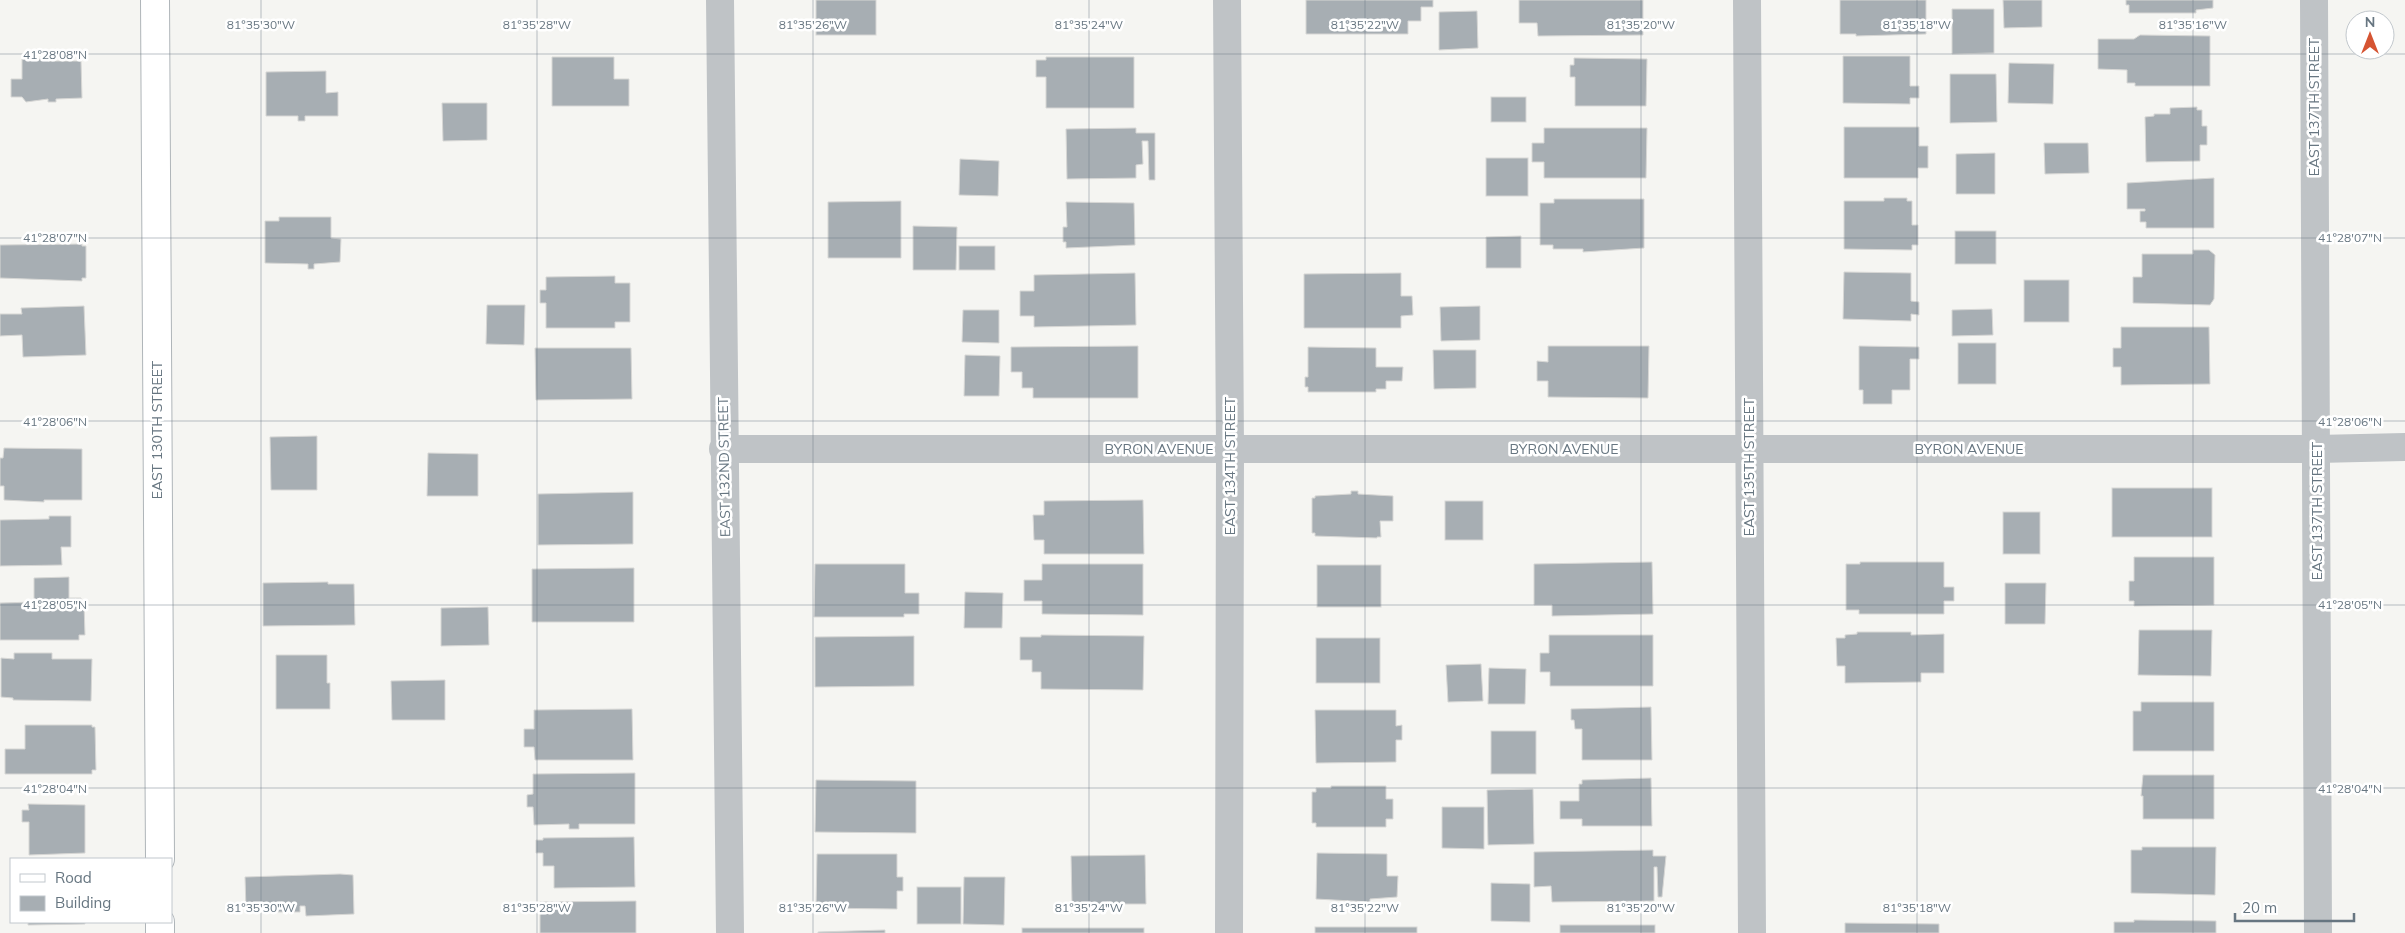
<svg xmlns="http://www.w3.org/2000/svg" width="2405" height="933" font-family="Mulish,sans-serif">
  <style>
    .building { fill: #a7aeb3; stroke: #d7d7d5 }
    .lines { fill: none; stroke-linecap: round; stroke-linejoin: round }
    .secondary-casing { stroke: #afb5b9; stroke-width: 30 }
    .street { stroke: #bfc3c6; stroke-width: 28 }
    .secondary { stroke: #fff; stroke-width: 28 }
    .ticks { fill: none; stroke: #677681; stroke-width: 1; stroke-opacity: 0.45 }
    .labels { text-anchor: middle; stroke-width: 5; stroke-linejoin: round; paint-order: stroke }
    .street-label { font-size: 14px; fill: #677681; stroke: #fff }
    .ticks-label { font-size: 12px; text-anchor: middle; fill: #677681; stroke: #fff; stroke-width: 5; stroke-linejoin: round; paint-order: stroke }
  </style>
  <rect width="100%" height="100%" fill="#f5f5f2"/>
  <g class="building">
    <rect x="816" y="0" width="60" height="35"/>
    <polygon points="1306,0 1433,0 1433,7 1421,7 1421,21 1408,21 1408,34 1306,34"/>
    <polygon points="1519,0 1643,0 1643,35 1538,36 1537,23 1519,23"/>
    <polygon points="1840,0 1926,0 1926,34 1856,36 1856,34 1840,34"/>
    <polygon points="2003,0 2042,0 2042,27 2004,28"/>
    <polygon points="2126,0 2213,0 2213,8 2196,10 2196,13 2129,13 2129,5 2126,5"/>
    <polygon points="1952,9 1994,9 1994,53 1952,54"/>
    <polygon points="1477,11 1478,48 1439,50 1439,12"/>
    <polygon points="2140,35 2210,36 2210,86 2135,86 2135,83 2127,83 2127,70 2098,69 2098,39 2134,39"/>
    <polygon points="1843,56 1910,56 1910,86 1919,86 1919,98 1910,98 1910,104 1843,103"/>
    <polygon points="552,57 614,57 614,79 629,79 629,106 552,106"/>
    <polygon points="1046,57 1134,57 1134,108 1046,108 1046,77 1036,77 1036,60 1046,60"/>
    <polygon points="1574,58 1647,59 1646,106 1575,106 1575,77 1570,77 1570,65 1574,65"/>
    <polygon points="22,59 48,59 48,61 81,61 82,98 56,99 56,102 48,102 48,99 26,102 22,97 11,97 11,79 22,79"/>
    <polygon points="2009,63 2054,64 2053,104 2008,103"/>
    <polygon points="326,71 326,93 338,92 338,116 305,116 305,121 298,121 298,116 266,116 266,72"/>
    <polygon points="1950,74 1996,74 1997,122 1950,123"/>
    <rect x="1491" y="97" width="35" height="25"/>
    <polygon points="442,103 487,103 487,140 443,141"/>
    <polygon points="2197,107 2197,110 2202,110 2202,126 2207,126 2207,145 2200,145 2200,161 2146,162 2145,117 2154,116 2154,114 2170,114 2170,108"/>
    <polygon points="1844,127 1919,127 1919,146 1928,146 1928,168 1918,168 1918,178 1844,178"/>
    <polygon points="1136,128 1136,133 1155,133 1155,180 1149,180 1148,141 1142,141 1143,164 1136,165 1136,178 1067,179 1066,129"/>
    <polygon points="1544,128 1647,128 1646,178 1544,178 1544,162 1532,162 1532,143 1544,143"/>
    <polygon points="2044,143 2088,143 2089,173 2045,174"/>
    <polygon points="1995,153 1995,194 1956,194 1956,154"/>
    <rect x="1486" y="158" width="42" height="38"/>
    <polygon points="960,159 999,161 998,196 959,195"/>
    <polygon points="2214,178 2214,228 2146,228 2146,222 2140,222 2140,211 2145,211 2145,209 2127,209 2127,183"/>
    <polygon points="1884,198 1907,198 1907,201 1912,201 1912,225 1918,225 1918,245 1912,245 1912,250 1844,249 1844,201 1884,201"/>
    <polygon points="1554,199 1644,199 1644,248 1583,252 1583,249 1553,249 1553,245 1540,245 1540,203 1554,203"/>
    <polygon points="901,201 901,258 828,258 828,202"/>
    <polygon points="1066,202 1134,203 1135,245 1066,248 1066,242 1063,242 1063,227 1067,227"/>
    <polygon points="279,217 331,217 331,238 341,239 340,262 314,264 314,269 308,269 308,264 265,263 265,221 279,221"/>
    <polygon points="913,226 957,227 956,270 913,270"/>
    <rect x="1955" y="231" width="41" height="33"/>
    <polygon points="1521,236 1521,268 1486,268 1486,237"/>
    <polygon points="82,244 82,246 86,246 86,278 82,278 82,281 0,278 0,245"/>
    <rect x="959" y="246" width="36" height="24"/>
    <polygon points="2193,250 2209,250 2215,255 2214,299 2210,305 2133,303 2133,277 2142,277 2142,254 2193,254"/>
    <polygon points="1844,272 1911,273 1911,301 1919,302 1919,315 1911,314 1911,321 1843,319"/>
    <polygon points="1135,273 1136,325 1034,327 1034,316 1020,316 1020,291 1034,291 1034,275"/>
    <polygon points="1401,273 1401,296 1412,296 1413,315 1401,316 1401,328 1304,328 1304,274"/>
    <polygon points="615,276 615,283 630,283 630,322 615,322 615,328 546,328 546,303 540,303 540,290 546,290 546,277"/>
    <rect x="2024" y="280" width="45" height="42"/>
    <polygon points="487,305 525,305 524,345 486,344"/>
    <polygon points="84,306 86,355 23,357 22,335 0,336 0,314 22,314 21,308"/>
    <polygon points="1480,306 1480,340 1441,341 1440,307"/>
    <polygon points="1992,309 1993,335 1952,336 1952,310"/>
    <polygon points="963,310 999,310 999,343 962,342"/>
    <polygon points="2121,327 2209,327 2210,384 2121,385 2121,367 2113,367 2113,348 2121,348"/>
    <rect x="1958" y="343" width="38" height="41"/>
    <polygon points="1138,346 1138,398 1033,398 1033,388 1022,388 1022,372 1011,372 1011,347"/>
    <polygon points="1548,346 1649,346 1648,398 1548,397 1548,381 1537,381 1537,361 1548,362"/>
    <polygon points="1859,346 1919,347 1919,359 1910,359 1910,390 1892,390 1892,404 1863,404 1863,390 1859,390"/>
    <polygon points="1308,347 1376,348 1376,367 1403,367 1402,381 1386,381 1386,389 1376,389 1376,392 1308,392 1308,387 1305,387 1305,377 1308,377"/>
    <polygon points="535,348 631,348 632,399 536,400"/>
    <polygon points="1433,350 1476,350 1476,388 1434,389"/>
    <polygon points="965,355 1000,356 999,396 964,396"/>
    <polygon points="317,436 317,490 271,490 270,437"/>
    <polygon points="4,448 82,449 82,500 44,500 44,502 4,500 4,486 0,486 0,458 3,458"/>
    <polygon points="428,453 478,454 478,496 427,496"/>
    <rect x="2112" y="488" width="100" height="49"/>
    <polygon points="1351,491 1358,491 1358,494 1393,496 1393,521 1380,521 1381,537 1377,537 1377,538 1315,536 1315,533 1312,533 1312,498 1315,498 1315,496 1351,494"/>
    <polygon points="633,492 633,544 538,545 538,494"/>
    <polygon points="1143,500 1144,554 1044,554 1044,540 1034,540 1033,515 1044,515 1044,501"/>
    <rect x="1445" y="501" width="38" height="39"/>
    <rect x="2003" y="512" width="37" height="42"/>
    <polygon points="49,516 71,516 71,547 61,547 62,565 0,566 0,520 49,519"/>
    <polygon points="2134,557 2214,557 2214,605 2134,606 2134,601 2129,601 2129,581 2134,581"/>
    <polygon points="1652,562 1653,614 1552,616 1552,605 1534,605 1534,564"/>
    <polygon points="1860,562 1944,562 1944,587 1954,587 1954,601 1944,601 1944,614 1859,614 1859,610 1846,610 1846,564 1860,564"/>
    <polygon points="815,564 905,564 905,593 919,593 919,614 904,614 904,617 814,617"/>
    <polygon points="1042,564 1143,564 1143,615 1042,614 1042,601 1024,601 1024,580 1042,580"/>
    <rect x="1317" y="565" width="64" height="42"/>
    <polygon points="634,568 634,622 532,622 532,569"/>
    <polygon points="69,577 69,598 81,598 81,604 84,604 85,635 79,635 79,640 0,640 0,603 34,602 34,578"/>
    <polygon points="328,582 328,584 354,584 355,625 263,626 263,583"/>
    <polygon points="2005,583 2046,583 2045,624 2005,624"/>
    <polygon points="965,592 1003,593 1002,628 964,628"/>
    <polygon points="488,607 489,645 441,646 441,608"/>
    <polygon points="2139,630 2212,630 2211,676 2138,675"/>
    <polygon points="1857,632 1911,632 1911,635 1944,634 1944,673 1921,673 1921,682 1845,683 1845,666 1837,666 1836,638 1845,638 1845,635 1857,634"/>
    <polygon points="1041,635 1144,636 1143,690 1041,689 1041,672 1032,672 1032,660 1020,660 1020,637 1041,637"/>
    <polygon points="1549,635 1653,635 1653,686 1550,686 1550,672 1540,672 1540,653 1549,653"/>
    <polygon points="914,636 914,686 815,687 815,637"/>
    <rect x="1316" y="638" width="64" height="45"/>
    <polygon points="14,653 52,653 52,659 92,659 91,701 13,700 13,698 1,697 1,658 14,659"/>
    <polygon points="276,655 327,655 327,683 330,683 330,709 276,709"/>
    <polygon points="1481,664 1483,701 1448,702 1446,665"/>
    <polygon points="1489,668 1526,669 1525,704 1488,704"/>
    <polygon points="445,680 445,720 392,720 391,681"/>
    <polygon points="2141,702 2214,702 2214,751 2133,751 2133,711 2141,711"/>
    <polygon points="1651,707 1652,760 1582,760 1582,729 1575,729 1574,720 1571,720 1571,709"/>
    <polygon points="632,709 633,760 535,760 534,747 524,747 524,729 534,729 534,710"/>
    <polygon points="1315,710 1396,710 1396,726 1402,725 1402,740 1396,740 1396,762 1316,763"/>
    <polygon points="25,725 92,725 92,727 95,727 96,770 92,770 92,774 5,774 5,749 25,749"/>
    <rect x="1491" y="731" width="45" height="43"/>
    <polygon points="635,773 635,824 579,824 579,829 569,829 569,824 534,825 533,807 527,807 527,795 533,794 533,774"/>
    <polygon points="2143,775 2214,775 2214,819 2143,819 2143,796 2141,796"/>
    <polygon points="1651,778 1652,826 1582,826 1582,819 1560,819 1560,801 1579,801 1579,784 1582,784 1582,780"/>
    <polygon points="816,780 916,781 916,833 815,832"/>
    <polygon points="1331,786 1386,786 1386,799 1393,799 1393,819 1386,819 1386,827 1316,827 1316,823 1312,823 1312,792 1316,792 1316,788 1331,788"/>
    <polygon points="1533,789 1534,844 1488,845 1487,790"/>
    <polygon points="28,804 85,805 85,853 29,855 29,822 22,822 22,810 29,810"/>
    <polygon points="1442,807 1484,807 1484,849 1442,848"/>
    <polygon points="634,837 635,887 554,888 554,866 543,866 543,853 536,853 536,840 543,840 543,838"/>
    <polygon points="2142,847 2216,847 2215,895 2131,893 2131,850 2142,850"/>
    <polygon points="1653,850 1653,856 1666,856 1662,897 1658,897 1657,867 1654,867 1654,901 1552,902 1551,886 1534,887 1534,852"/>
    <polygon points="1317,853 1387,854 1387,876 1398,876 1397,897 1370,899 1370,902 1316,899"/>
    <polygon points="817,854 897,854 897,877 903,877 903,891 897,891 897,909 816,908"/>
    <polygon points="1145,855 1146,904 1114,904 1114,908 1105,908 1105,904 1072,904 1071,856"/>
    <polygon points="340,874 353,875 354,914 306,916 305,906 300,906 300,912 274,912 274,908 246,909 245,877"/>
    <polygon points="964,877 1005,877 1004,925 963,924"/>
    <polygon points="1491,883 1530,884 1530,922 1491,921"/>
    <rect x="917" y="887" width="44" height="37"/>
    <polygon points="636,901 636,933 540,933 540,902"/>
    <polygon points="2134,920 2216,921 2216,933 2114,933 2114,922 2134,922"/>
    <polygon points="28,922 85,922 85,924 28,925"/>
    <polygon points="1845,923 1939,924 1939,933 1845,933"/>
    <rect x="1560" y="925" width="95" height="8"/>
    <rect x="1315" y="927" width="102" height="6"/>
    <rect x="1022" y="928" width="122" height="5"/>
    <polygon points="885,930 885,933 818,933 818,932"/>
  </g>
  <g class="lines">
    <defs>
      <g id="secondary">
        <polyline points="155,0 160,859"/>
        <polyline points="160,922 160,933"/>
      </g>
    </defs>
    <use href="#secondary" class="secondary-casing"/>
    <g class="street">
      <polyline points="720,0 730,933"/>
      <polyline points="1227,0 1230,449 1229,933"/>
      <polyline points="1747,0 1752,933"/>
      <polyline points="2314,0 2318,933"/>
      <polyline points="723,449 2317,449 2405,447"/>
    </g>
    <use href="#secondary" class="secondary"/>
  </g>
  <path class="ticks" d="M261 0V933M537 0V933M813 0V933M1089 0V933M1365 0V933M1641 0V933M1917 0V933M2193 0V933M0 54H2405M0 238H2405M0 421H2405M0 605H2405M0 788H2405"/>
  <g class="labels">
    <g class="street-label">
      <text transform="translate(2314 107) rotate(-90)" y="5">EAST 137TH STREET</text>
      <text transform="translate(157 430) rotate(-90)" y="5">EAST 130TH STREET</text>
      <text x="1159" y="454">BYRON AVENUE</text>
      <text x="1564" y="454">BYRON AVENUE</text>
      <text x="1969" y="454">BYRON AVENUE</text>
      <text transform="translate(1230 466) rotate(-90)" y="5">EAST 134TH STREET</text>
      <text transform="translate(724 467) rotate(-91)" y="5">EAST 132ND STREET</text>
      <text transform="translate(1749 467) rotate(-90)" y="5">EAST 135TH STREET</text>
      <text transform="translate(2317 511) rotate(-90)" y="5">EAST 137TH STREET</text>
    </g>
  </g>
  <g class="ticks-label">
    <text x="261" y="29">81°35'30"W</text>
    <text x="537" y="29">81°35'28"W</text>
    <text x="813" y="29">81°35'26"W</text>
    <text x="1089" y="29">81°35'24"W</text>
    <text x="1365" y="29">81°35'22"W</text>
    <text x="1641" y="29">81°35'20"W</text>
    <text x="1917" y="29">81°35'18"W</text>
    <text x="2193" y="29">81°35'16"W</text>
    <text x="55" y="59">41°28'08"N</text>
    <text x="55" y="242">41°28'07"N</text>
    <text x="2350" y="242">41°28'07"N</text>
    <text x="55" y="426">41°28'06"N</text>
    <text x="2350" y="426">41°28'06"N</text>
    <text x="55" y="609">41°28'05"N</text>
    <text x="2350" y="609">41°28'05"N</text>
    <text x="55" y="793">41°28'04"N</text>
    <text x="2350" y="793">41°28'04"N</text>
    <text x="261" y="912">81°35'30"W</text>
    <text x="537" y="912">81°35'28"W</text>
    <text x="813" y="912">81°35'26"W</text>
    <text x="1089" y="912">81°35'24"W</text>
    <text x="1365" y="912">81°35'22"W</text>
    <text x="1641" y="912">81°35'20"W</text>
    <text x="1917" y="912">81°35'18"W</text>
  </g>
  <rect x="10" y="858" width="162" height="65" fill="#ffffff" stroke="#c2c8cd"/>
  <rect x="20" y="874" width="25" height="8" fill="#ffffff" stroke="#c2c8cd"/>
  <text x="55" y="883" font-size="15" fill="#677681">Road</text>
  <rect x="20" y="896" width="25" height="15" fill="#a7aeb3" stroke="#c2c8cd"/>
  <text x="55" y="908" font-size="15" fill="#677681">Building</text>
  <g transform="translate(2370 35)"><circle r="24" fill="#ffffff" stroke="#c2c8cd"/>
  <path d="M0-4L9 19L0 12L-9 19Z" fill="#d55432"/>
  <text y="-8" font-size="14" font-weight="bold" text-anchor="middle" fill="#677681">N</text>
  </g>
  <path d="M2235 913v8h119v-8" fill="none" stroke="#677681" stroke-width="2.5"/>
  <text x="2242" y="913" font-size="15" fill="#677681" stroke="#ffffff" stroke-width="4" paint-order="stroke">20 m</text>
</svg>
